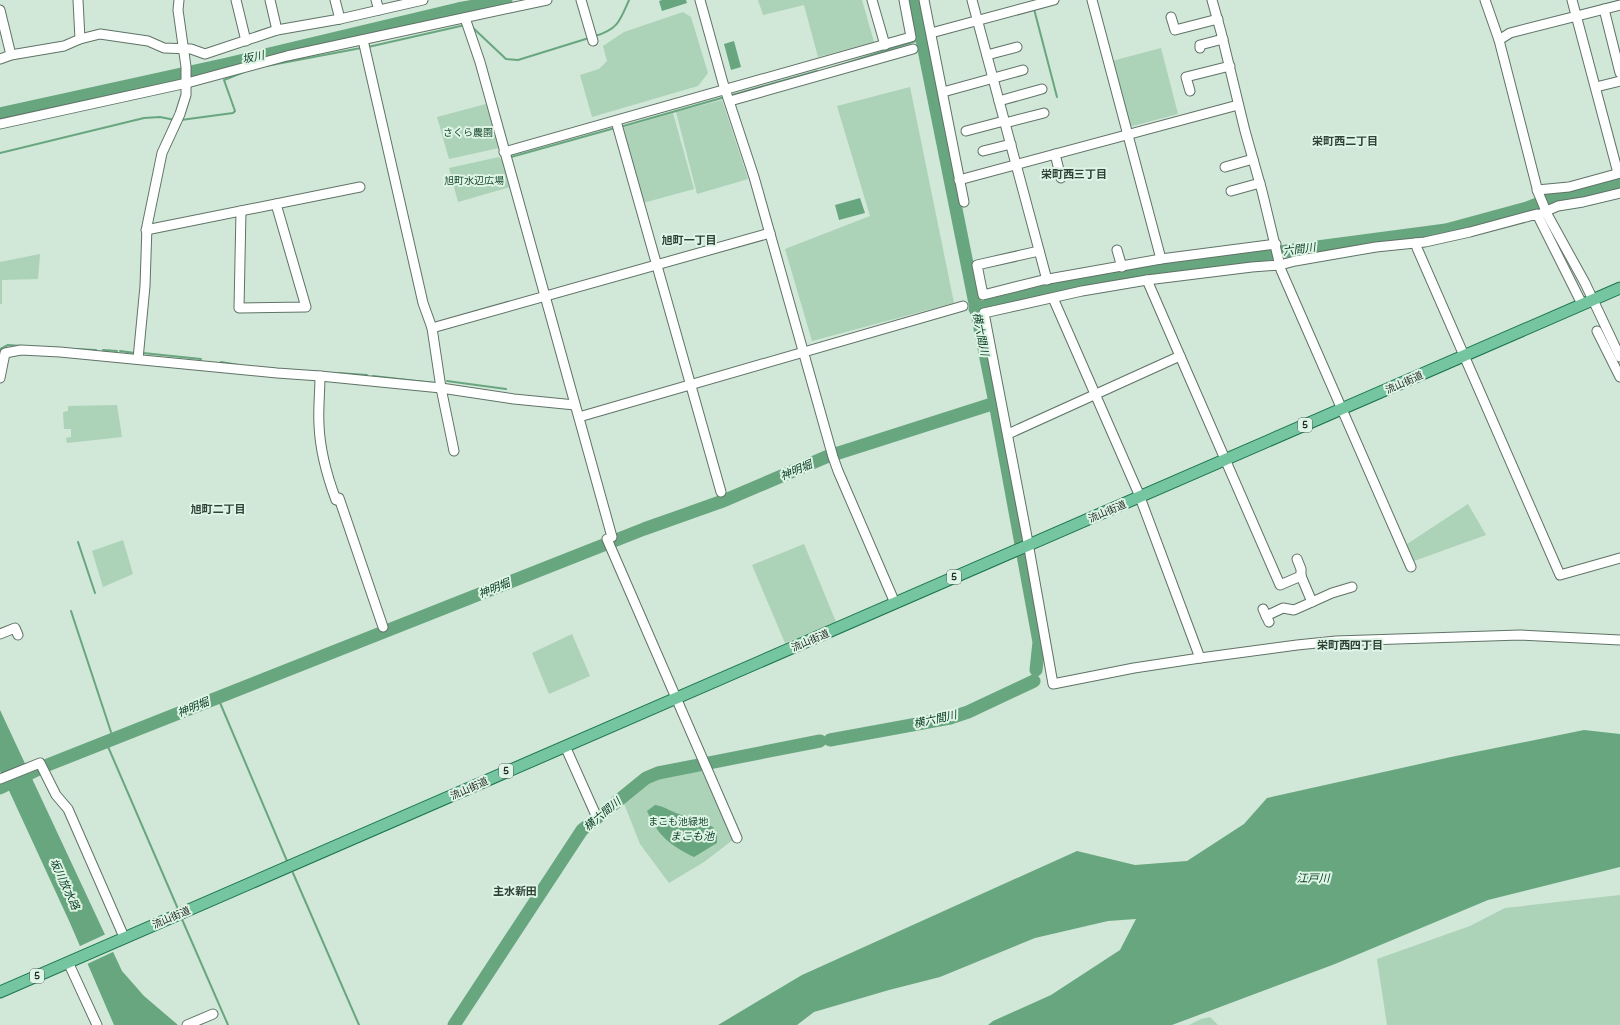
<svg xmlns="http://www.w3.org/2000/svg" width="1620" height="1025" font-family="'Varela Round','Noto Sans JP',sans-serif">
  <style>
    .green { fill: #acd2b8 }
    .water { fill: #68a67f }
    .pier { fill: #d1e7d8 }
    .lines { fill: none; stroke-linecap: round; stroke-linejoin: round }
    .stream { stroke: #68a67f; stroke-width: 2 }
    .river { stroke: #68a67f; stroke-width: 13 }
    .minor-casing { stroke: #5f7366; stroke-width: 11 }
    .major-casing { stroke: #1c764b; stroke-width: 13 }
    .minor { stroke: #fff; stroke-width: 9 }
    .major { stroke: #74c5a0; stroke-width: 11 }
    .labels { text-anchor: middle; stroke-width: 4; stroke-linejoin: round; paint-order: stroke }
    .shield { fill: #def4e5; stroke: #5a675e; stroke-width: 1 }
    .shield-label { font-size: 9px; font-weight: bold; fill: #222a24 }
    .park-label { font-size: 10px; fill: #1b4b30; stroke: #def4e5 }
    .street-label { font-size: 10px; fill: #222a24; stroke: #def4e5 }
    .water-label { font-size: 11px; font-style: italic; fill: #05391f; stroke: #def4e5 }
    .neighbourhood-label { font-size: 11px; font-weight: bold; fill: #304236; stroke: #def4e5 }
  </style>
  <rect width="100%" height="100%" fill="#d1e7d8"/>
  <g class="green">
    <polygon points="758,0 862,0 874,42 818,57 804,5 763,15"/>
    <polygon points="683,12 691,17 708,73 698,86 592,117 580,75 599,69 607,61 603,46 624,32"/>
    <polygon points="1161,48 1178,114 1129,127 1112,61"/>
    <polygon points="910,87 954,303 812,341 785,249 870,216 837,106"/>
    <polygon points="722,100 748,179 697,194 676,112"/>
    <polygon points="486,104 499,148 449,159 437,117"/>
    <polygon points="673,113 694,189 643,203 622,128"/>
    <polygon points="499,157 503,161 510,187 458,202 449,168"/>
    <polygon points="40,254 38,279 2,280 2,304 0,304 0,262"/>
    <polygon points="117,405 122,437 67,443 66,438 71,437 71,429 64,429 63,412 68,411 68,406"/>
    <polygon points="1468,504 1486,535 1414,561 1407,544"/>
    <polygon points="123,540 133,574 103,587 92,551"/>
    <polygon points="804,544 836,622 785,643 752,565"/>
    <polygon points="572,634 590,676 549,694 532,653"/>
    <polygon points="702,767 734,839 704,862 669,883 640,844 623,801 641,784 657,775"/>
    <polygon points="1620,895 1620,1025 1387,1025 1377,959 1470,926 1505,908"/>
    <polygon points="1210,1017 1218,1025 1189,1025 1201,1019"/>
  </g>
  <g class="water">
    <polygon points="662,0 686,0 687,3 662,11 659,1"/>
    <polygon points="734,41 741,67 731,70 724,44"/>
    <polygon points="860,198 865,213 839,220 835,205"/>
    <polygon points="0,710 122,971 144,996 178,1025 114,1025 70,923 0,771"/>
    <polygon points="1584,730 1620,734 1620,867 1488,900 1335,964 1172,1025 988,1025 993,1021 1051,995 1120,950 1136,919 1108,921 1035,938 940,977 889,990 814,1012 797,1025 718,1025 802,975 1077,851 1135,865 1187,861 1244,824 1267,798 1451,757"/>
    <path d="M655 805C663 806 669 810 676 813 689 818 701 821 713 827L717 835V843L694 857C671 846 657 835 647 811Z"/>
  </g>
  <polygon class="pier" points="106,934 115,951 85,965 78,947"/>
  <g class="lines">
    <g class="stream">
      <polyline points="1034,9 1057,97"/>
      <polyline points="471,26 506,59 518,60 589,38"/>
      <path d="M595 36C618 29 620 21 629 0"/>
      <polyline points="368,47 465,25"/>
      <polyline points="266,66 361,48"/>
      <polyline points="828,69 922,39"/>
      <polyline points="729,96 817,71"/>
      <polyline points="181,120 233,113 235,111 224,80 244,72"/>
      <polyline points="620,127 725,97"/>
      <polyline points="0,153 144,118 160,117 175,120"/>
      <polyline points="511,157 615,128"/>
      <polyline points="0,349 8,345 22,346"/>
      <polyline points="74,349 96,350"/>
      <polyline points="103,350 117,351"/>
      <polyline points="120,351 135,353"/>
      <polyline points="143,353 201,359"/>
      <polyline points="221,362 238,365"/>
      <polyline points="338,373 367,375"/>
      <polyline points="373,376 434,383"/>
      <polyline points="447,381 506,389"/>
      <polyline points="78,542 95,593"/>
      <polyline points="71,611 111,732"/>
      <polyline points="218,698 287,861"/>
      <polyline points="106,742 178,909"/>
      <polyline points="293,873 359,1025"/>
      <polyline points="181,917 228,1025"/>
    </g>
    <g class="river">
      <polyline points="914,0 995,403 1039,642 1036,670"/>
      <polyline points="0,114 227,64 458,9 506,0"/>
      <polyline points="975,309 1075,284 1287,251 1446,230 1527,208 1552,198 1620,182"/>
      <polyline points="830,740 950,718 968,712 1034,681"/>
      <polyline points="0,788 45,766 644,529 723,501 826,457 995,403"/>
      <polyline points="454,1025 582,830 646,778 658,773 820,741"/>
    </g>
    <defs>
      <g id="minor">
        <polyline points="78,0 80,39"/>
        <polyline points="236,0 246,41"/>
        <polyline points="270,0 277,30"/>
        <polyline points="335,0 340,19"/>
        <polyline points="376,0 379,10"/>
        <polyline points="581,0 593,41"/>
        <polyline points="700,0 723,83 754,177 833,457 838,471 895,603"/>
        <polyline points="872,0 885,45"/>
        <polyline points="924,0 964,202"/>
        <polyline points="972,0 1047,280"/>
        <polyline points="1092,0 1161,259"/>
        <polyline points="1212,0 1221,32 1245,131 1262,191 1281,270 1411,567"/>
        <polyline points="1485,0 1499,40 1538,192 1548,216 1585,283 1620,357"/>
        <polyline points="1572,0 1618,173"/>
        <polyline points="1604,9 1620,73"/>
        <polyline points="0,10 11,55"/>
        <polyline points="1171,17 1175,30 1218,19"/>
        <polyline points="465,18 480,62 612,537"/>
        <polyline points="931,33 1054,0"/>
        <polyline points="363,40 423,303 432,328 441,388 454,451"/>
        <polyline points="1499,40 1510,33 1620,5"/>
        <polyline points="1200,48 1200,45 1223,39"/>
        <polyline points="987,55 1017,47"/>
        <polyline points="0,59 11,55 64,46 80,39 100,34 148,41 164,48 191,49 205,54 277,30 340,19 423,0"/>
        <polyline points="1596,87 1620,81"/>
        <polyline points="1190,91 1186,77 1230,66"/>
        <polyline points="943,92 1023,70"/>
        <polyline points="730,101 913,49"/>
        <polyline points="999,101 1042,89"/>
        <polyline points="616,121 721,492"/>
        <polyline points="1005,123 1044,113"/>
        <polyline points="0,124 187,83 287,56 547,0"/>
        <polyline points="966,131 1004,121"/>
        <polyline points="983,151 1011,144"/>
        <polyline points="504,152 911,37 904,0"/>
        <polyline points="1055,154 1061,178"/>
        <polyline points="1225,167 1253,159"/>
        <polyline points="959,180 1238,105"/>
        <polyline points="1537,190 1569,187 1620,173"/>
        <polyline points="1231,191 1260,183"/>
        <polyline points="241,211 239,308 306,307 276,204"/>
        <polyline points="1542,213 1558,206 1583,202 1620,193"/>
        <polyline points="146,230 360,187"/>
        <polyline points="1416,243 1417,248 1560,575 1620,558"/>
        <polyline points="1117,250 1122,267"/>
        <polyline points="1039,251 977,265 983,295 1043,280 1161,259 1276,244"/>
        <polyline points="1147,280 1180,356"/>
        <polyline points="1053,298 1138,492 1200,658"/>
        <polyline points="1582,304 1537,214 1470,232 1425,242 1376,247 1295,261 1280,265 1252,267 1147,280 1082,291 984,313 1027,537 1053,684 1134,668 1200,658 1297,645 1336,641 1520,635 1620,640"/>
        <polyline points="432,328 770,233"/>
        <polyline points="1597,331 1620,377"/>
        <polyline points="138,359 145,286 147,226 162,153 180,114 186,95 186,67 178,10 179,0"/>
        <path d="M320 376C320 392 318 409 319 425 320 450 327 476 336 500"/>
        <polyline points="0,378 5,353 21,350 60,352 277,373 320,376 441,388 514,399 575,405"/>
        <polyline points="579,417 963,306"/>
        <polyline points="1008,434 1180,356 1280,585 1301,576 1312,602 1332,593 1352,587"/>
        <polyline points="339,498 383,627"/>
        <polyline points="607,539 737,838"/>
        <polyline points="1297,559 1301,569 1301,576"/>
        <polyline points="1263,609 1269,622"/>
        <polyline points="1266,616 1283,608 1294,610 1312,602"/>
        <polyline points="0,634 15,628 18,635"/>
        <polyline points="565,746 595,813"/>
        <polyline points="0,779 40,763 56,795 68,809 124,937"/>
        <polyline points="68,962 97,1025"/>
        <polyline points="187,1025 213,1014"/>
      </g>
      <polyline id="major" points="0,992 1620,288"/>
    </defs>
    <use href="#minor" class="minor-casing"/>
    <use href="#major" class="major-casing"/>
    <use href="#minor" class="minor"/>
    <use href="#major" class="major"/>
  </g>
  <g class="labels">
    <g class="shield">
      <rect x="1298" y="418" width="14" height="14" rx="3"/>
      <rect x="947" y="570" width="14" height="14" rx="3"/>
      <rect x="499" y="764" width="14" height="14" rx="3"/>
      <rect x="30" y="969" width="14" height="14" rx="3"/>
    </g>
    <g class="shield-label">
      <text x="1305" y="428">5</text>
      <text x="954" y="580">5</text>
      <text x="506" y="774">5</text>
      <text x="37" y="979">5</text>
    </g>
    <g class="park-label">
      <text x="468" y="136">さくら農園</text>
      <text x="474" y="184">旭町水辺広場</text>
      <text x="678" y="825">まこも池緑地</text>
    </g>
    <g class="street-label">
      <text transform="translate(1404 382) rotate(-24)" y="4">流山街道</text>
      <text transform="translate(1107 511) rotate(-23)" y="4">流山街道</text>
      <text transform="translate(810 640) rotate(-23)" y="4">流山街道</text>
      <text transform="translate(469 788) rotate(-24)" y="4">流山街道</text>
      <text transform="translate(171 917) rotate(-23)" y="4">流山街道</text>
    </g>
    <g class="water-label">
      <text transform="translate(253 57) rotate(-13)" y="4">坂川</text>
      <text transform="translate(1299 249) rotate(-8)" y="4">六間川</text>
      <text transform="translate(981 334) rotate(79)" y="4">横六間川</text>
      <text transform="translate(796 470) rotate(-23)" y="4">神明堀</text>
      <text transform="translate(494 588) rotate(-22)" y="4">神明堀</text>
      <text transform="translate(193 707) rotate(-22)" y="4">神明堀</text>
      <text transform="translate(935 719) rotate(-13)" y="4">横六間川</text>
      <text transform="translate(602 814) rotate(-40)" y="4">横六間川</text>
      <text x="692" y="840">まこも池</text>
      <text x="1313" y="882">江戸川</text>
      <text transform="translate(65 884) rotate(65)" y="4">坂川放水路</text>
    </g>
    <g class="neighbourhood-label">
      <text x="1345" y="145">栄町西二丁目</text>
      <text x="1074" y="178">栄町西三丁目</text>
      <text x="689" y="244">旭町一丁目</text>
      <text x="218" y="513">旭町二丁目</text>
      <text x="1350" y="649">栄町西四丁目</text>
      <text x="515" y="895">主水新田</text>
    </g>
  </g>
</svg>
